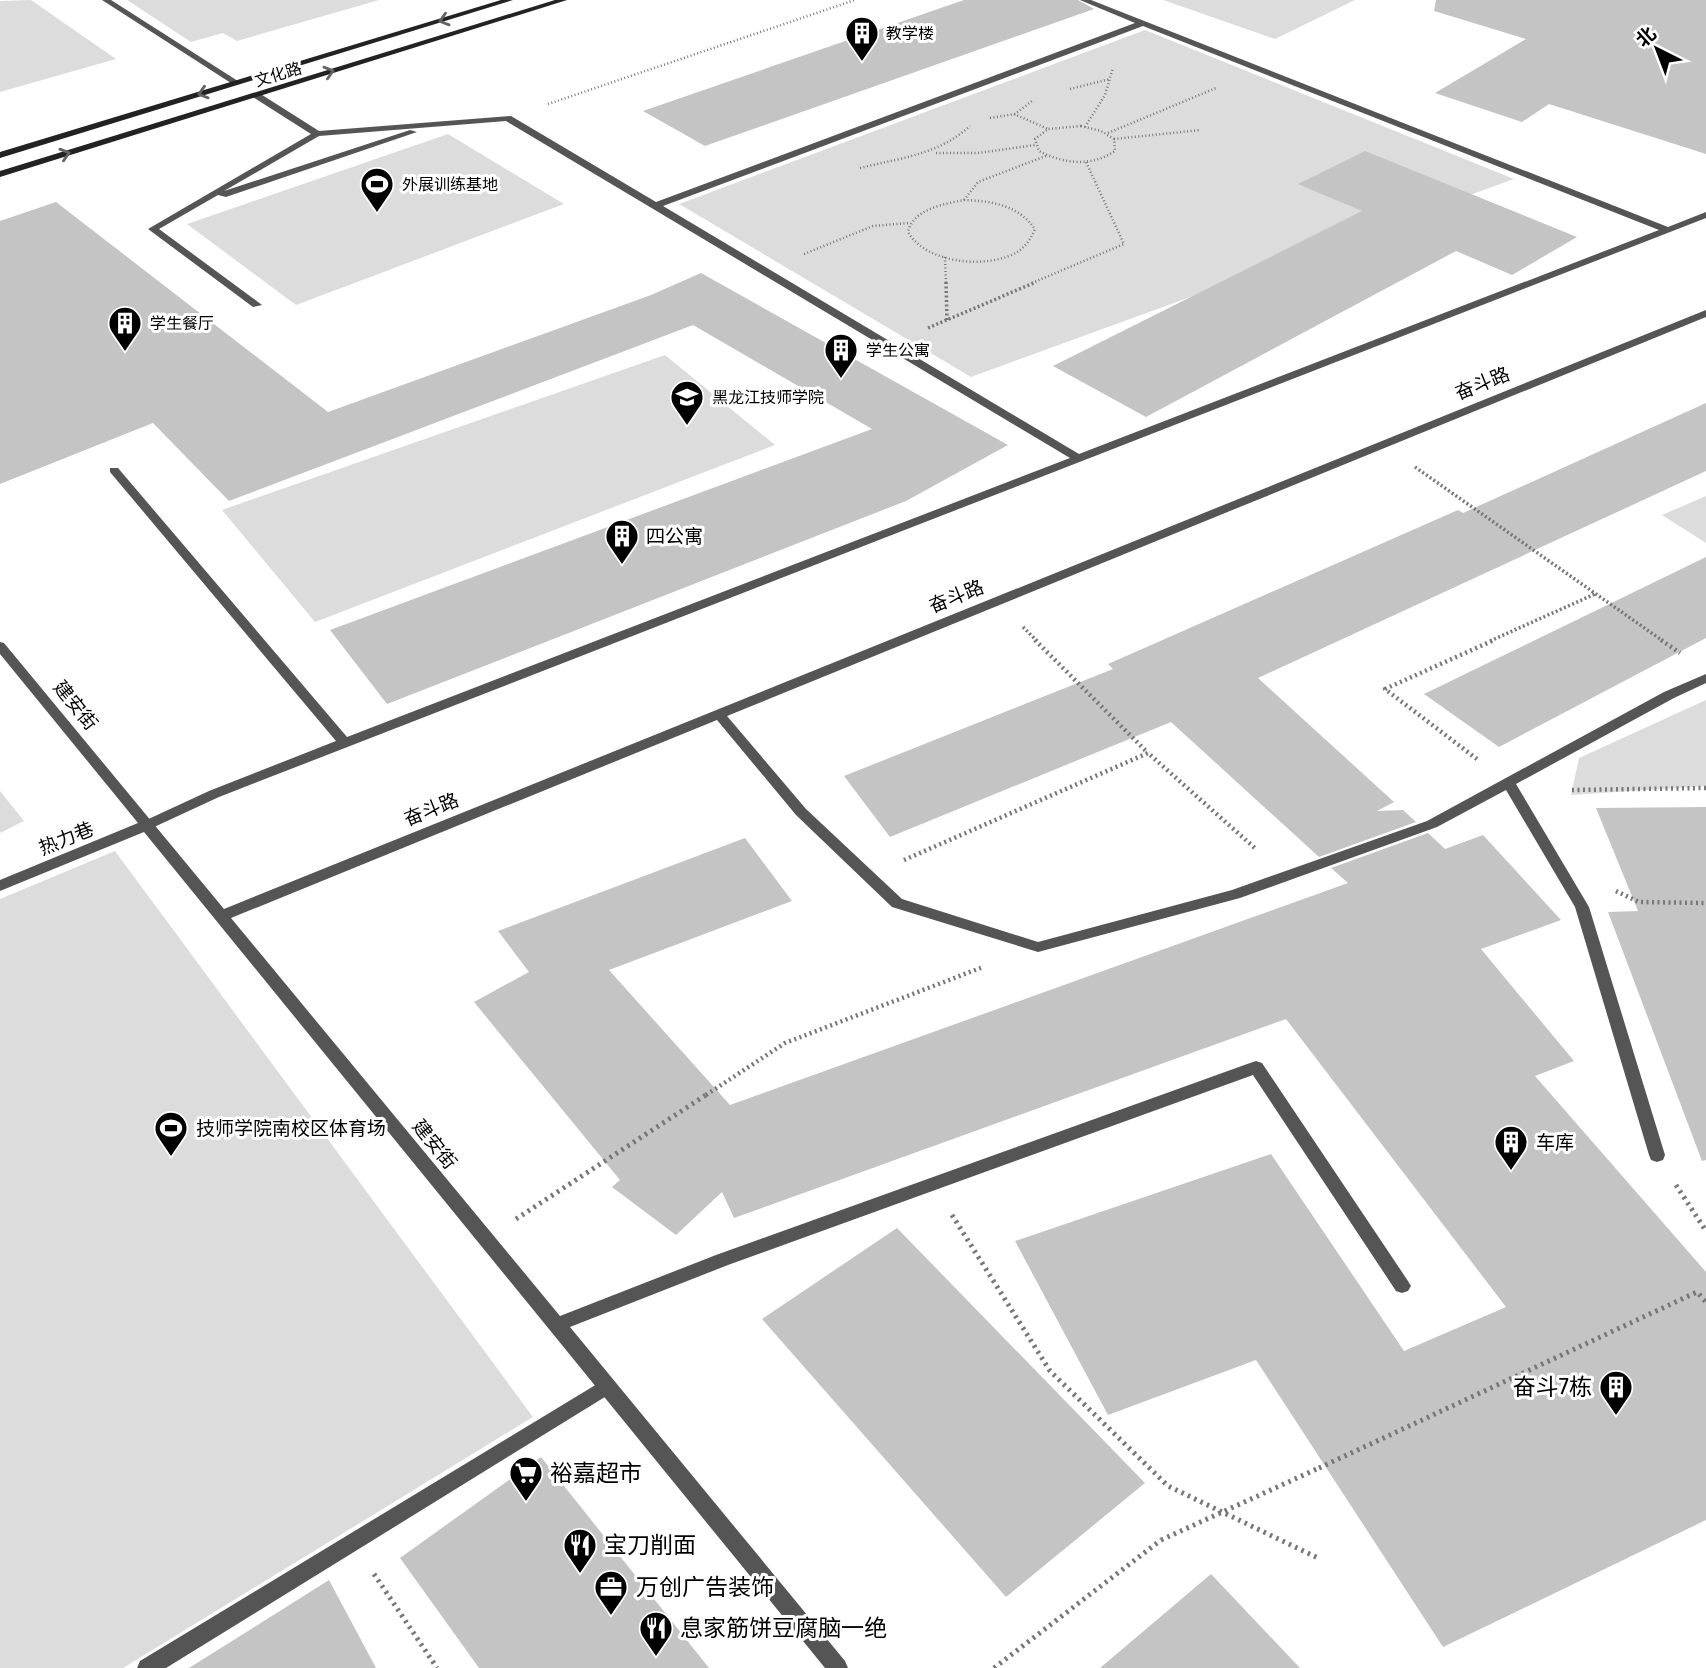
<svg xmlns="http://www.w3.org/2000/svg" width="1706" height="1668" font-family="'Fira Sans','Noto Sans SC',sans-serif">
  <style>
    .green { fill: #dcdcdc }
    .building { fill: #c4c4c4 }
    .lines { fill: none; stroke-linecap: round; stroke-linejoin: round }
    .path-far3 { stroke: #777; stroke-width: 2.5; stroke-dasharray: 1 2.5; stroke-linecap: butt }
    .path-far2 { stroke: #777; stroke-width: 3.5; stroke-dasharray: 2 2.5; stroke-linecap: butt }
    .path-far1 { stroke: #777; stroke-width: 4.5; stroke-dasharray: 2 3.5; stroke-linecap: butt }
    .path { stroke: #777; stroke-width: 5; stroke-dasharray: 2.5 4.5; stroke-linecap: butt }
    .service { fill: #555; fill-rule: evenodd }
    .minor { fill: #555; fill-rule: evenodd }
    .secondary { fill: #222; fill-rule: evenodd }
    .path-bridge { stroke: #777; stroke-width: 5; stroke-dasharray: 2.5 4.5; stroke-linecap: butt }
    .oneway { stroke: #646464 }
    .labels { text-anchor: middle; stroke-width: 6; stroke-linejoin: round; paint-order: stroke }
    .far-poi-label { font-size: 16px; fill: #000; stroke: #fff; text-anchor: start }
    .far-street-label { font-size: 16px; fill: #000; stroke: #fff }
    .street-label { font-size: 19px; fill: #000; stroke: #fff }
    .poi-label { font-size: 19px; fill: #000; stroke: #fff; text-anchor: start }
    .near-poi-label { font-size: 23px; fill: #000; stroke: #fff; text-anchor: start }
  </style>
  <rect width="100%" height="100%" fill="#fff"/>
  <g class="green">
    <polygon points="31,0 116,59 0,92 0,1"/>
    <polygon points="127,0 379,0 237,41 223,33 191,42"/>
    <polygon points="1163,0 1355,0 1275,39"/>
    <polygon points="1145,30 1514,179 971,377 679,204"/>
    <polygon points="448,134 564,204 296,305 187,224"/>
    <polygon points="665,355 775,445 315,622 222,510"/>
    <polygon points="1706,496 1706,543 1662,515"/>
    <polygon points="1706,700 1706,786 1571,795 1579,758"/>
    <polygon points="0,791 24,821 0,833"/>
    <polygon points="115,851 533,1417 123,1668 0,1668 0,899"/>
  </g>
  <g class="building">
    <polygon points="964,0 1078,0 1094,9 705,146 643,111"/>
    <polygon points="1436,0 1706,0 1706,154 1549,104 1522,122 1435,93 1526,39 1434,11"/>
    <polygon points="1365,151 1577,237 1512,275 1456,251 1146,417 1053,366 1362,211 1298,184"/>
    <polygon points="56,202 328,412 651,295 701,273 1008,445 906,501 387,704 330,630 872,429 693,325 229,501 153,423 0,484 0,221"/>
    <polygon points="1706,403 1706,471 1258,678 1394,802 1377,811 1403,810 1416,822 1319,857 1171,722 890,837 844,776 1113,669 1108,664 1458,510 1463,513"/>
    <polygon points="1706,557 1706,638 1499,747 1424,694"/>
    <polygon points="1706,807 1706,1160 1702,1161 1608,912 1638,911 1596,808"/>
    <polygon points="1428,833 1445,849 1483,835 1561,920 1481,949 1574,1061 1535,1076 1706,1272 1706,1520 1443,1647 1256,1360 1108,1415 1015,1241 1271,1154 1404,1351 1506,1307 1286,1019 734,1218 722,1192 676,1235 612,1187 620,1180 474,1002 529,972 498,931 745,838 792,901 609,970 730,1105 1348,883 1331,868"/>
    <polygon points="897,1228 1145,1483 1006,1597 762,1319"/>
    <polygon points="541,1457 709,1668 479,1668 400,1558"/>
    <polygon points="1211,1574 1300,1668 1100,1668"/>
    <polygon points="329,1580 376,1668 189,1668"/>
  </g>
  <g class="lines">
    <g class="path-far3">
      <polyline points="1070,89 1110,79"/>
      <polyline points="548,104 855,0"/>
      <polyline points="1014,114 1048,129"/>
      <polyline points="990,118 1015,114 1032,101"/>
      <path d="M1081 126 1101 131 1114 139 1115 151C1091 167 1064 164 1039 151L1035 139 1048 129Z"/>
      <polyline points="1085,127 1105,95 1113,68"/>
      <polyline points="1108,133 1216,88"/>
      <polyline points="1114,139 1201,130"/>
      <polyline points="936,153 978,153 1035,145"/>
      <path d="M860 168C900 158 938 155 970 126"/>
      <path d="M964 200C992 201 1018 205 1035 229 1031 238 1027 245 1019 251 989 270 926 264 908 232 913 209 944 204 964 200Z"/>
      <polyline points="964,200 978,182 1046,156"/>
      <polyline points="804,254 873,226 909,223"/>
      <polyline points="945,257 946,283"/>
      <polyline points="1032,283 1124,244 1086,162"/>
    </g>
    <g class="path-far2">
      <polyline points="946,282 947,320"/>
      <polyline points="928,328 1036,282"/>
      <polyline points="1415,467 1663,641"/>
      <polyline points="1023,627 1037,641"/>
      <polyline points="1490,641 1595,594"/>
    </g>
    <g class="path-far1">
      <polyline points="1035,640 1148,753"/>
      <polyline points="1661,640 1680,653"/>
      <polyline points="1477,759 1385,689 1494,640"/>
      <polyline points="1572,790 1706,788"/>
      <polyline points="904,860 1148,753 1256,849"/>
      <polyline points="1616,891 1639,902 1706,903"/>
      <polyline points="706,1095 785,1043 983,967"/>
    </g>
    <g class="path">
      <polyline points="1676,1185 1706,1231"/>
      <polyline points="952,1215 1050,1371 1168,1486 1318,1558"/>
      <polyline points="516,1219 709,1093"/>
      <polyline points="1319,1468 1697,1292 1706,1302"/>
      <polyline points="374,1574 437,1668"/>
      <polyline points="994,1668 1161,1540"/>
    </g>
    <g class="service">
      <path d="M1080 0H1091L1668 227 1706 212V218L219 797 152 828H142L140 825 142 822 209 791 336 741 110 472V468H118L347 737 1070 458 506 121 319 136 224 191 410 130 417 132 226 197 218 195 159 229 262 305 253 307 148 229 311 134 253 97V93H259L319 131 511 116 656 202 1135 23ZM1143 26 1659 230 1079 454 663 206Z"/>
      <polygon points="607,1378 613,1380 616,1386 613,1392 166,1668 137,1668 140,1661"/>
    </g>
    <g class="minor">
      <polygon points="102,0 111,0 241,83 234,85"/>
      <polygon points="1706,310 1706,317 727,716 806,809 902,899 1038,942 1232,890 1427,821 1664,692 1706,674 1706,683 1674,698 1516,784 1589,907 1665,1155 1663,1160 1657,1162 1651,1160 1649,1155 1575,907 1506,790 1437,827 1240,898 1038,952 892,907 796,815 717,720 231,918 560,1316 716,1255 1250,1063 1256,1061 1262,1063 1408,1281 1411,1286 1408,1291 1402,1293 1396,1291 1253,1075 728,1265 570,1327 845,1661 848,1668 825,1668 144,832 0,891 0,880 138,823 0,654 0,642 4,643 224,909"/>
    </g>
    <g class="secondary">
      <polygon points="501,0 513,0 0,158 0,152"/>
      <polygon points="555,0 567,0 0,177 0,171"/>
    </g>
    <polyline class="path-bridge" points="1161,1540 1319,1468"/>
  </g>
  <defs><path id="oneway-chevron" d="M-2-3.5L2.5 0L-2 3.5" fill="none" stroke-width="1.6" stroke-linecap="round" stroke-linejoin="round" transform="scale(1.75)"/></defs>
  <g class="oneway">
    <use href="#oneway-chevron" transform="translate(444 20) rotate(163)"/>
    <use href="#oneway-chevron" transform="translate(329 72) rotate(-17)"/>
    <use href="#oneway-chevron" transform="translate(203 93) rotate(163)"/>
    <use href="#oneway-chevron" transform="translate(65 154) rotate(-17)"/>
  </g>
  <defs>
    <symbol id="building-pin" viewBox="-11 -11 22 30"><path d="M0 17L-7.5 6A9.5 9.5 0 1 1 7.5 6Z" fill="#000" stroke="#fff"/><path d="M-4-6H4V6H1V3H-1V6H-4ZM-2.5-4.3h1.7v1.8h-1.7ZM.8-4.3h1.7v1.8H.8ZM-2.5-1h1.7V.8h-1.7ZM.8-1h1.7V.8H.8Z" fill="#fff"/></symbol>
    <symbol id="stadium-pin" viewBox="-11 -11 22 30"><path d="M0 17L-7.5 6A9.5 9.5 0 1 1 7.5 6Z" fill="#000" stroke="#fff"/><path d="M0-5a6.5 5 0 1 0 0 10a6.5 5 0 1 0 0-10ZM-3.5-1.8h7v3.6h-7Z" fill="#fff"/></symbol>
    <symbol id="university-pin" viewBox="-11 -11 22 30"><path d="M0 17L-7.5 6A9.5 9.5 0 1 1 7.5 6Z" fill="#000" stroke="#fff"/><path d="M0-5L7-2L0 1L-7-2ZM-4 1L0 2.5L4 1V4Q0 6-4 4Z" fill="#fff"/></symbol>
    <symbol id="supermarket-pin" viewBox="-11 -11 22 30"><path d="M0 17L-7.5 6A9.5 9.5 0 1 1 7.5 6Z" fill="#000" stroke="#fff"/><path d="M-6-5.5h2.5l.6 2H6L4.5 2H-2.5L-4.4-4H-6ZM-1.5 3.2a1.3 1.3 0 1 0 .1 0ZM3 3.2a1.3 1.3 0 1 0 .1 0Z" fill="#fff"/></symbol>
    <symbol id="restaurant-pin" viewBox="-11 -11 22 30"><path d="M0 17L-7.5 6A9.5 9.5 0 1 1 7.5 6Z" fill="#000" stroke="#fff"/><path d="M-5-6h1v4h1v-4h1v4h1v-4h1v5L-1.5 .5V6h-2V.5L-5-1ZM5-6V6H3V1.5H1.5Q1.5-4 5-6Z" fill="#fff"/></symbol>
    <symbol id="office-pin" viewBox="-11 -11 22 30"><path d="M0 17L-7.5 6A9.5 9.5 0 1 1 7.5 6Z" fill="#000" stroke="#fff"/><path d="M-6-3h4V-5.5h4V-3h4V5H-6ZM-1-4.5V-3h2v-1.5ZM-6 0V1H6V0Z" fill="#fff"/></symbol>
  </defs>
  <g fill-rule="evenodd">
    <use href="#building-pin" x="843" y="14" width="38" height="52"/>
    <use href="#stadium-pin" x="358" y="165" width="38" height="52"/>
    <use href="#building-pin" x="106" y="304" width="38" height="52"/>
    <use href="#building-pin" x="822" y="331" width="38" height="52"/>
    <use href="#university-pin" x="668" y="378" width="38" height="52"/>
    <use href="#building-pin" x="603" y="517" width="38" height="52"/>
    <use href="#stadium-pin" x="152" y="1109" width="38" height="52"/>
    <use href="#building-pin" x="1492" y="1123" width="38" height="52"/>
    <use href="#building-pin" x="1597" y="1368" width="38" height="52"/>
    <use href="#supermarket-pin" x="507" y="1454" width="38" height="52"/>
    <use href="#restaurant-pin" x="561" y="1526" width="38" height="52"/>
    <use href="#office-pin" x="592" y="1568" width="38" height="52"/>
    <use href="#restaurant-pin" x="637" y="1609" width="38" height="52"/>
  </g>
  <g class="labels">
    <g class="far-poi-label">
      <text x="886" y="39">教学楼</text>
      <text x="402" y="190">外展训练基地</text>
      <text x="150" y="329">学生餐厅</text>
      <text x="866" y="356">学生公寓</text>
      <text x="712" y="403">黑龙江技师学院</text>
    </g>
    <g class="far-street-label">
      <text transform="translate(278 74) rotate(-17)" y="6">文化路</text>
    </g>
    <g class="street-label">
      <text transform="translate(1482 383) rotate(-22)" y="7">奋斗路</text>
      <text transform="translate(956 596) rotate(-22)" y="7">奋斗路</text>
      <text transform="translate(76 705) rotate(51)" y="7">建安街</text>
      <text transform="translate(431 809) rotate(-22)" y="7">奋斗路</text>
      <text transform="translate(66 838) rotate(-22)" y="7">热力巷</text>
      <text transform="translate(435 1144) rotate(51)" y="7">建安街</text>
    </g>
    <g class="poi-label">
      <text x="646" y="543">四公寓</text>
      <text x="196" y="1135">技师学院南校区体育场</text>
      <text x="1536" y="1149">车库</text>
    </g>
    <g class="near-poi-label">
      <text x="1592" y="1395" text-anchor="end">奋斗7栋</text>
      <text x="550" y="1481">裕嘉超市</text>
      <text x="604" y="1553">宝刀削面</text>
      <text x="636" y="1595">万创广告装饰</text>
      <text x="680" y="1636">息家筋饼豆腐脑一绝</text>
    </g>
  </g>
  <g transform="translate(1657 49) rotate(318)" stroke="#ffffff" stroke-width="5" paint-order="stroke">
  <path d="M0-5L12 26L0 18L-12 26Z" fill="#000000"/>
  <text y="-10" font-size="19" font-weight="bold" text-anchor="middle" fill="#000000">北</text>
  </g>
</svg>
